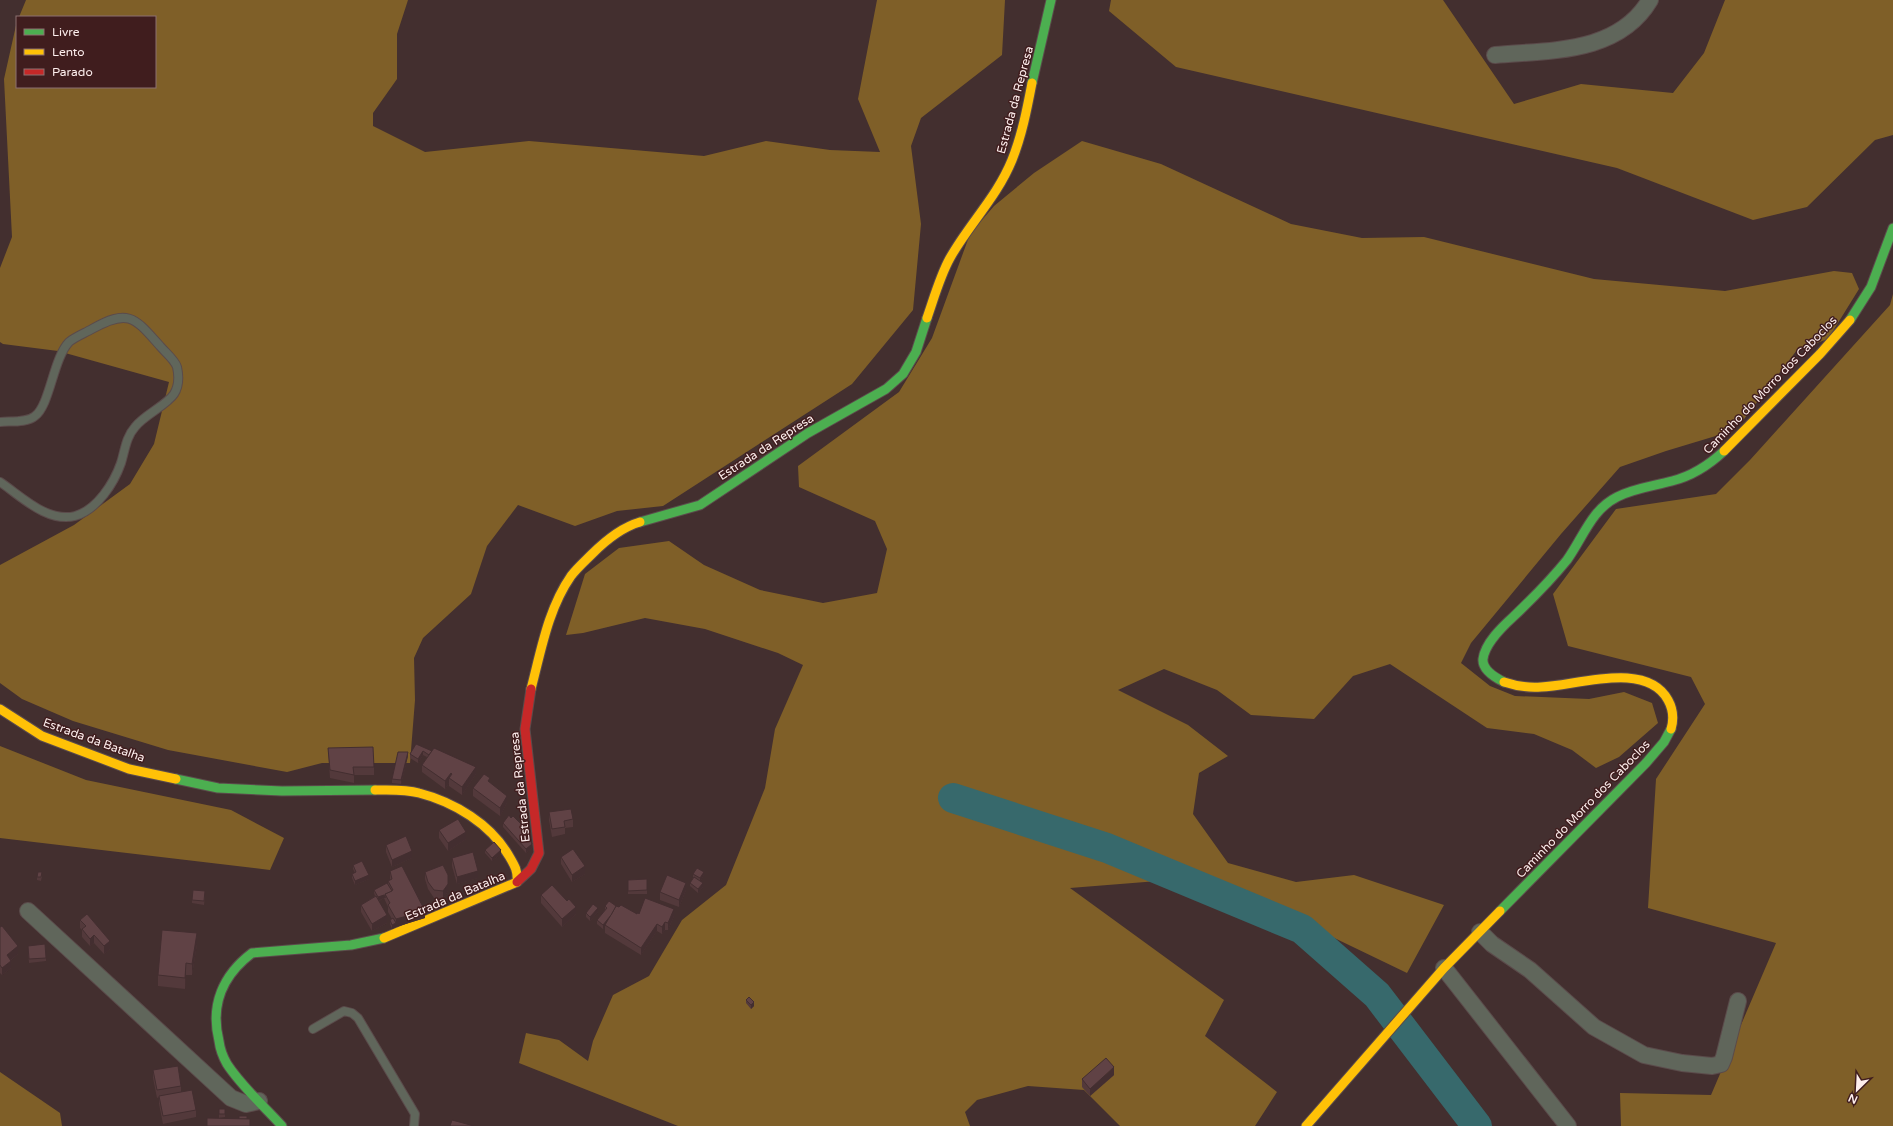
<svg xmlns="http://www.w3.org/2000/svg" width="1893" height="1126" font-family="'Varela Round',sans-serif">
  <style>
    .forest { fill: #7f5f28 }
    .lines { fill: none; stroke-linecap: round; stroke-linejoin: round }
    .river { stroke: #37696c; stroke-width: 30 }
    .lane-casing { stroke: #5b4b4b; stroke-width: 10 }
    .street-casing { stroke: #5b4b4b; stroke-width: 18 }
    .fast-casing { stroke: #5b4b4b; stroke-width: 11 }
    .slow-casing { stroke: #5b4b4b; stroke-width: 11 }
    .jam-casing { stroke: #5b4b4b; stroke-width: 11 }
    .lane { stroke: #60665b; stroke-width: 8 }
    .street { stroke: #60665b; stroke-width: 16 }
    .fast { stroke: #4caf50; stroke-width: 9 }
    .slow { stroke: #ffc107; stroke-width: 9 }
    .jam { stroke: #c62828; stroke-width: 9 }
    .wall { fill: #53393b }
    .shaded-wall { fill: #432e30 }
    .building { fill: #604245; stroke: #432e30 }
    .labels { text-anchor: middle; stroke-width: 3; stroke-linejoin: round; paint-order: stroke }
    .street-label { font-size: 12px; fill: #fdeeed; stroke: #401d1e }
  </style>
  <rect width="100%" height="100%" fill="#432f2f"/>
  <g class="forest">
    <polygon points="26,0 408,0 397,34 397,79 373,113 373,126 425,152 529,141 704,156 766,141 830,150 880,152 858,99 877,0 1005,0 1002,55 921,118 911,146 921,224 913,310 852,384 663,506 617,511 575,526 518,505 487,546 471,594 423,638 414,658 415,700 410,763 322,763 287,772 168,750 73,721 22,699 0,683 0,565 74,525 130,484 154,444 169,382 58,351 3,344 0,342 0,268 12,237 4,79 17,21 17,87 155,87 155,17 19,17"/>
    <polygon points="1111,0 1443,0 1514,104 1581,84 1673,93 1704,53 1725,0 1893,0 1893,135 1875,140 1807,207 1753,220 1617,168 1176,67 1109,11"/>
    <polygon points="1082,141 1161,164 1291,224 1362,238 1424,237 1594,279 1725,291 1834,271 1852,273 1859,289 1828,339 1797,350 1744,419 1719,435 1666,451 1620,467 1561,534 1471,643 1461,663 1490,686 1515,696 1589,699 1624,692 1652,703 1658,723 1619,757 1596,768 1572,750 1534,734 1487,728 1390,664 1353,676 1314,719 1251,715 1217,690 1164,669 1118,690 1188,725 1228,756 1199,773 1193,814 1228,863 1296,882 1354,875 1444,905 1407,973 1208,877 1070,888 1224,1000 1205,1036 1277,1092 1255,1126 1120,1126 1084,1090 1028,1086 977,1100 965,1112 970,1126 678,1126 519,1063 526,1033 559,1040 588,1061 593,1041 613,995 649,976 682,920 726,885 765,788 775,729 803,665 778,653 705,629 645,618 583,633 566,635 585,574 619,548 669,541 704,565 760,590 823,603 877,593 887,549 875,521 799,487 798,466 899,392 932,338 970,234 994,206 1034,173"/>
    <polygon points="1893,294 1893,1126 1621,1126 1620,1093 1711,1095 1776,943 1648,908 1656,779 1705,704 1691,677 1568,646 1553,594 1616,509 1716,494 1750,460 1890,305"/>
    <polygon points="0,746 86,780 231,810 284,838 270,870 0,838"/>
    <polygon points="0,1072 60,1113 62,1126 0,1126"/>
  </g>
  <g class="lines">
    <polyline class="river" points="953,798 1107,848 1302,929 1377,995 1477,1126"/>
    <defs>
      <g id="lane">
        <path d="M0 422C10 421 27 423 35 416 50 405 53 359 69 342 75 337 85 333 92 329 129 308 135 318 160 346 165 352 175 360 177 367 179 376 179 386 174 394 167 405 144 415 135 427 126 437 125 450 121 463 114 483 97 510 75 516 47 523 21 496 0 482"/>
        <polyline points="313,1029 344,1011 352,1013 358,1018 415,1114 414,1126"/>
      </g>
      <g id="street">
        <path d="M1495 55C1550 50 1618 54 1650 0"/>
        <polyline points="28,911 231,1098 246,1104 259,1101"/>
        <polyline points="1480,932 1492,944 1530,970 1594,1027 1644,1055 1682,1063 1712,1066 1721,1064 1724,1057 1738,1001"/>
        <polyline points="1444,968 1568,1126"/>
      </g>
      <g id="fast">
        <polyline points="1032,83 1051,0"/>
        <polyline points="1850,320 1871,287 1893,228"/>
        <polyline points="640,522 700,505 808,433 886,389 903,374 916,352 927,318"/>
        <path d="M1504 682C1496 678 1482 670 1483 659 1485 643 1502 627 1513 617 1532 599 1550 581 1567 560 1583 538 1591 510 1617 497 1634 488 1654 486 1672 481 1692 476 1709 465 1724 451"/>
        <polyline points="176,779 218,788 282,791 375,790"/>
        <polyline points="1500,911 1646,763 1664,742 1671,729"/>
        <path d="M282 1126C264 1106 242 1087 227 1064 223 1057 220 1049 219 1041 210 1005 223 975 252 953L351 945 384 938"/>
      </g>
      <g id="slow">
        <path d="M927 318C934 298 940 276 950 258 969 224 997 197 1012 160 1022 135 1027 109 1032 83"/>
        <polyline points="1724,451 1820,354 1850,320"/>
        <path d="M1504 682C1516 686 1528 688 1541 687 1576 686 1646 660 1668 700 1673 709 1674 719 1671 729"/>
        <path d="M531 689C541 651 548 609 571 576 577 568 585 561 592 554 605 541 623 527 640 522"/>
        <polyline points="0,709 42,736 129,769 176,779"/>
        <path d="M375 790C389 790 405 789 419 793 454 802 491 824 509 856 515 866 518 871 517 882L384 938"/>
        <polyline points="1306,1126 1444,968 1500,911"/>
      </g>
      <polyline id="jam" points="517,882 531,869 539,853 525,729 531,689"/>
    </defs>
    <use href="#lane" class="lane-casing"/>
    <use href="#street" class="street-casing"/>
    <use href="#fast" class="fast-casing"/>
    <use href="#slow" class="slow-casing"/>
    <use href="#jam" class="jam-casing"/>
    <use href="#lane" class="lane"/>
    <use href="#street" class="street"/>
    <use href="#fast" class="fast"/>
    <use href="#slow" class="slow"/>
    <use href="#jam" class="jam"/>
  </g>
  <g class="wall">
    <polygon points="416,744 476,774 462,795 449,786 449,783 445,789 422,772 422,765 427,757 423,755 418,763 410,758 410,754"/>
    <polygon points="328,748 374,767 374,775 354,775 354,783 330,778"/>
    <polygon points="408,756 401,784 392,783 392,779"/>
    <polygon points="490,783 507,803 500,816 473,796 473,788"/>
    <polygon points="549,812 573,819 573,827 565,828 565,834 552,837 549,820"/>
    <polygon points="503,823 532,848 526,853 503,827"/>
    <polygon points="439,830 466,839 448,851 439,838"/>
    <polygon points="386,845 412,858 392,867 386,852"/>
    <polygon points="485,850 501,854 492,861 485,853"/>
    <polygon points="561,857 585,874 572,882 561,864"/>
    <polygon points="452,858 478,878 457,884 452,866"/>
    <polygon points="353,865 369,879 355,885 352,878 352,874 355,873 353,869"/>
    <polygon points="390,871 425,918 396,927 392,929 390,924 390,920 392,919 388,912 388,907 384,898 379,901 387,923 372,931 361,912 361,905 375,896 374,893 374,890 388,884 388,881 390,880"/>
    <polygon points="425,872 448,891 443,899 434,898 428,889 425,879"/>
    <polygon points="693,874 704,875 700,882 703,887 698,893 690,886 690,883 693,878"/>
    <polygon points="42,876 41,881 37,880 37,877"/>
    <polygon points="647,879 647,894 628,894 628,880"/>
    <polygon points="686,890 679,907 660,900 660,892"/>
    <polygon points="205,895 204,905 192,903 192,900"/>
    <polygon points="541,895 576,914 562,927 541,903"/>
    <polygon points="605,906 616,906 637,914 639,914 674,916 668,930 665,930 662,934 657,931 641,955 605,933 605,926 603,929 597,924 597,920 605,910"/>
    <polygon points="598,912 590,921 586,917 586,913"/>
    <polygon points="80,920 110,949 104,954 94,943 90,946 82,937 82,930 80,928"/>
    <polygon points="0,927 18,954 11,960 11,968 2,975 0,973"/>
    <polygon points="197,944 192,975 186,975 185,989 158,986 158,975"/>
    <polygon points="28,950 46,958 46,961 29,963"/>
    <polygon points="746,1000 754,1006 751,1009 746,1003"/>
    <polygon points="153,1070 181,1086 181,1092 196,1110 196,1117 163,1124 159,1104 159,1097 157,1098 153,1078"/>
    <polygon points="1114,1075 1090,1096 1082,1087 1082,1079"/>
    <polygon points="219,1109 225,1109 225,1117 219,1118"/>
  </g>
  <g class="shaded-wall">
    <polygon points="423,751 423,755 418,763 418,759"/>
    <polygon points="408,752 408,756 401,784 401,780"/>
    <polygon points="476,767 476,774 462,795 462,787"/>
    <polygon points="451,773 451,779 449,778 449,783 445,789 445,781"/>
    <polygon points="507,796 507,803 500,816 500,808"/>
    <polygon points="466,832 466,839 448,851 448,843"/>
    <polygon points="532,844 532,848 526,853 526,849"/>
    <polygon points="501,850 501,854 492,861 492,858"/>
    <polygon points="412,851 412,858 392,867 392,860"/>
    <polygon points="585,866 585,874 572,882 572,875"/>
    <polygon points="478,871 478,878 457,884 457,877"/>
    <polygon points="704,872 704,875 700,882 700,878"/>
    <polygon points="369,875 369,879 355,885 355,881"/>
    <polygon points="686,883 686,890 679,907 679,900"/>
    <polygon points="703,883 703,887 698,893 698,889"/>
    <polygon points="448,884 448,891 443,899 443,891"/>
    <polygon points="384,895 384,898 378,901 378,897"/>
    <polygon points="576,907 576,914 562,927 562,919"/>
    <polygon points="617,907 617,911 603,929 603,925"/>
    <polygon points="598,908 598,912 590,921 590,917"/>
    <polygon points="674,909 674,916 668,930 668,923"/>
    <polygon points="425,911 425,918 396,927 392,929 392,925 396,923 396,919"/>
    <polygon points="387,915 387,923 372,931 372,924"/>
    <polygon points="665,922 665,930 662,934 662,927"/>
    <polygon points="657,924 657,931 641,955 641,948"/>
    <polygon points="197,933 197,944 192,975 192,964"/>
    <polygon points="94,935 94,943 90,946 90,939"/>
    <polygon points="110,941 110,949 104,954 104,946"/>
    <polygon points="18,946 18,954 7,963 7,955"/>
    <polygon points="11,961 11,968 2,975 2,968"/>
    <polygon points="186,963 186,975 185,989 185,978"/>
    <polygon points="754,1002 754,1006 751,1009 751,1005"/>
    <polygon points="1114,1067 1114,1075 1090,1096 1090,1089"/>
  </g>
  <g class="building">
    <polygon points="416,744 432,751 429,755 423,751 418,759 410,754"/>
    <polygon points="373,747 374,767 353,767 354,775 330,770 328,748"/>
    <polygon points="434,748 476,767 462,787 449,778 452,774 451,773 445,781 422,765"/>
    <polygon points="398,752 408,752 401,780 392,779"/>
    <polygon points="484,774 490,778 488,781 507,796 500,808 473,788"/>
    <polygon points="571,809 573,819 564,821 565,827 552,829 549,812"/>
    <polygon points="509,815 511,818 513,816 524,827 532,844 526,849 503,823"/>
    <polygon points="458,819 466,832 448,843 439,830"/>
    <polygon points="406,836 412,851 392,860 386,845"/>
    <polygon points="494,842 501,850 492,858 485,850"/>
    <polygon points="573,849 585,866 572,875 561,857"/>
    <polygon points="473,852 478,871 457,877 452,858"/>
    <polygon points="362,861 369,875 355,881 352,874 356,872 353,865"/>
    <polygon points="443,865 448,875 448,884 443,891 434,890 428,882 425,872"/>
    <polygon points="402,866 425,911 396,919 388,905 390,903 385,894 393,890 388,881 392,879 390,871"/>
    <polygon points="697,868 704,872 700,878 693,874"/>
    <polygon points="38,872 42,872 41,877 37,877"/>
    <polygon points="667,875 686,883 679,900 660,892"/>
    <polygon points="694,877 703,883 698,889 690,883"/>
    <polygon points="647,879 647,890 628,891 628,880"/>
    <polygon points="387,883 392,891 385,894 385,898 384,895 378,897 374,890"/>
    <polygon points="552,885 567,901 569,899 576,907 562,919 541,895"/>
    <polygon points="193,890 205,891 204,901 192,900"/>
    <polygon points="376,896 387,915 372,924 361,905"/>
    <polygon points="645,898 674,909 668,923 665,922 662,927 657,924 641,948 605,925 616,906 619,907 621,905 637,914 638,912 639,914"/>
    <polygon points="609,901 616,906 611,915 603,925 597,920 607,908 605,906"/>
    <polygon points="593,904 598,908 590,917 586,913"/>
    <polygon points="87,914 110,941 104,946 94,935 90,939 82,929 86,926 80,920"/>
    <polygon points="393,918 396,923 392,925 390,920"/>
    <polygon points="2,926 18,946 7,955 11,961 2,968 0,965 0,927"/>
    <polygon points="162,930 197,933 192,964 186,963 185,978 158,975"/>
    <polygon points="45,944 46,958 29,959 28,946"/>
    <polygon points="749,997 754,1002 751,1005 746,1000"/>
    <polygon points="1106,1058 1114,1067 1090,1089 1082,1079"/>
    <polygon points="178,1066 181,1086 157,1090 153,1070"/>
    <polygon points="192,1090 196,1110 163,1116 159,1096"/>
    <rect x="219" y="1109" width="6" height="5"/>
    <rect x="239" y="1116" width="8" height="3"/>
    <polygon points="207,1118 250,1119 250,1126 207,1126"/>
    <polygon points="452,1120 474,1126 450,1126"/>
  </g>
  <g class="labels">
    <g class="street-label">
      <text transform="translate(1015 100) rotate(-75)" y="4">Estrada da Represa</text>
      <text transform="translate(1770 385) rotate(-46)" y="4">Caminho do Morro dos Caboclos</text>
      <text transform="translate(766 447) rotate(-33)" y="4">Estrada da Represa</text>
      <text transform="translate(94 740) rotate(20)" y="4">Estrada da Batalha</text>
      <text transform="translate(520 787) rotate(-96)" y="4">Estrada da Represa</text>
      <text transform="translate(1583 809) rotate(-46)" y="4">Caminho do Morro dos Caboclos</text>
      <text transform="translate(455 896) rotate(-23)" y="4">Estrada da Batalha</text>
    </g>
  </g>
  <rect x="16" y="16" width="140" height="72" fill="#401d1e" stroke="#8c7171"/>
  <rect x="24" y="29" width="20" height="6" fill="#4caf50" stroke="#8c7171"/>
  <text x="52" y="36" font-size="12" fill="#fdeeed">Livre</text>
  <rect x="24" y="49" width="20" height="6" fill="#ffc107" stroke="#8c7171"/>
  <text x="52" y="56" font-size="12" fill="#fdeeed">Lento</text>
  <rect x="24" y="69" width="20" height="6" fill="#c62828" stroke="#8c7171"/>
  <text x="52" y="76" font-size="12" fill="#fdeeed">Parado</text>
  <g transform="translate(1857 1090) rotate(204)" stroke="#401d1e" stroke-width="3" paint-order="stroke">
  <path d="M0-3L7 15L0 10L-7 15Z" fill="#fdeeed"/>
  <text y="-6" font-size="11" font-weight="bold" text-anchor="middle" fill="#fdeeed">N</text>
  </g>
</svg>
